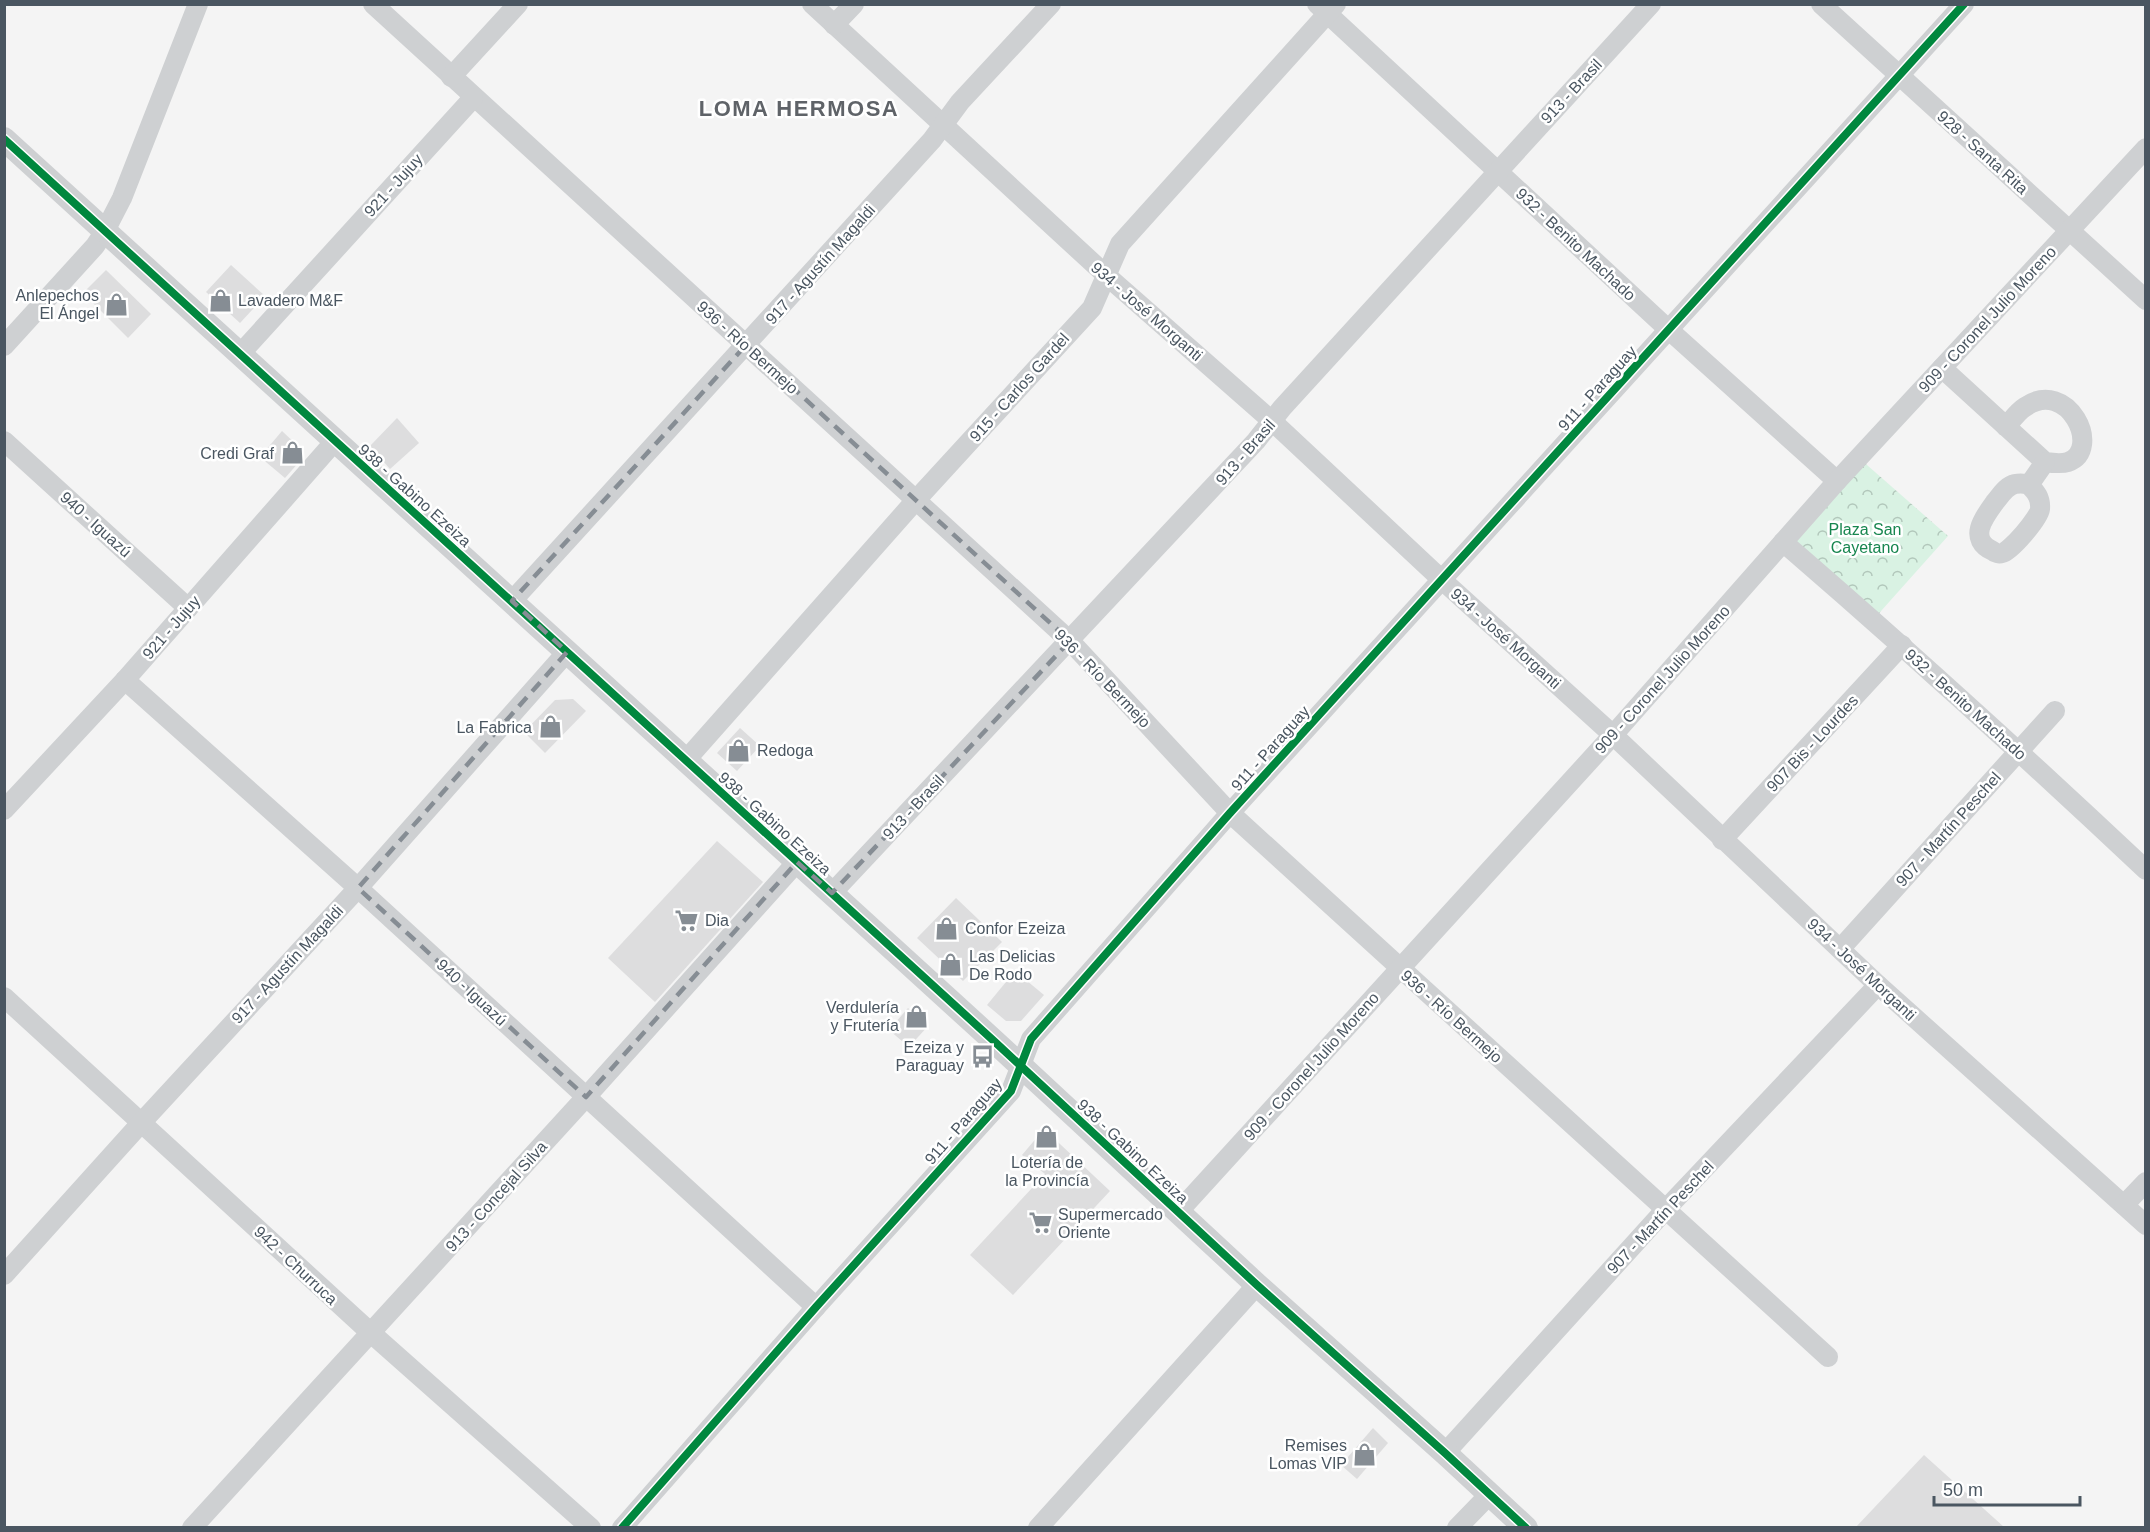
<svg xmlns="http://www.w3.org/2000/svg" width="2150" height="1532" font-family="Helvetica,sans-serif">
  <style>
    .park { fill: url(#park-crowns) }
    .building { fill: #ddddde }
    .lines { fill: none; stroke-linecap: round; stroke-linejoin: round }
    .minor { stroke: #ced0d2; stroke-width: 20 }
    .tertiary { stroke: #ced0d2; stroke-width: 24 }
    .cycleway-casing { stroke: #fff; stroke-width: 11 }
    .cycleway { stroke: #00873e; stroke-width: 8 }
    .marked { fill: none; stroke: #868d94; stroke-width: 4.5; stroke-dasharray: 12 8; stroke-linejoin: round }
    .labels { text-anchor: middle; stroke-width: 5; stroke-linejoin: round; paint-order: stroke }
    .street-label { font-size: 16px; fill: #4a5661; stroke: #fff }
    .poi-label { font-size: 16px; fill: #4a5661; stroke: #fff; text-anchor: end }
    .park-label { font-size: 16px; fill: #17864f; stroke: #fff }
    .district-label { font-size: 22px; font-weight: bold; letter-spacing: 1.5px; fill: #5f6368; stroke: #fff }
  </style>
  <defs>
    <pattern id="park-crowns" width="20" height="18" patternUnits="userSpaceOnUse" patternTransform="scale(1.5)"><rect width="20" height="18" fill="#d9f2e3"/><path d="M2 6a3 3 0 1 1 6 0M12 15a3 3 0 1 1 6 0" fill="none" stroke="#b2c7bb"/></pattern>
  </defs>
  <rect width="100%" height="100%" fill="#f4f4f4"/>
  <polygon class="park" points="1859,458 1948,536 1873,620 1783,542"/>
  <g class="building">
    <polygon points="231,265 265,296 240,323 206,292"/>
    <polygon points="106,270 151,314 128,338 83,293"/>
    <polygon points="397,418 419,443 390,469 370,446"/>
    <polygon points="282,431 298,446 300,461 285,478 260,457"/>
    <polygon points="573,699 586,711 545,753 524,732 555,700"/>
    <polygon points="740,728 760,746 737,771 717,753"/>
    <polygon points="717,841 763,882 655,1002 608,958"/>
    <polygon points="956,898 1002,942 963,981 917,938"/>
    <polygon points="1015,971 1044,995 1021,1021 1006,1021 987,1005"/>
    <polygon points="908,1008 928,1026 909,1047 889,1030"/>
    <polygon points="1044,1129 1110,1191 1013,1295 970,1255 1045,1174 1022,1155"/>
    <polygon points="1373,1428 1388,1443 1357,1479 1341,1465"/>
    <polygon points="1924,1455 2004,1527 1856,1527"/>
  </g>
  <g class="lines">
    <g class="minor">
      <polyline points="373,4 1070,641 1230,813 1828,1357"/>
      <polyline points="812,4 1107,276 1272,421 1441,579 1613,735 1878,985 2146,1225"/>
      <polyline points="1317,4 1669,330 1837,481"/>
      <polyline points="1821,4 2146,300"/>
      <polyline points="834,25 854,4"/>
      <polyline points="451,77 518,4"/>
      <polyline points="4,346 95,246 105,231 122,198 198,4"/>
      <polyline points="241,353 473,98"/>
      <path d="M1942 368 2045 462C2052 463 2062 464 2068 462 2103 450 2068 377 2025 407 2017 412 2012 420 2006 427"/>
      <polyline points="4,441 188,608"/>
      <path d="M2029 485C2036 492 2041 498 2040 509 2039 518 2011 551 2002 553 1999 554 1995 553 1993 551 1967 539 1984 517 1995 502 2001 495 2006 486 2015 484 2020 483 2024 483 2029 485L2045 462"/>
      <path d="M1783 542C1907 649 2027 758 2146 870"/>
      <polyline points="512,601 932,140 960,102 1051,4"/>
      <polyline points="125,680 358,888 816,1307"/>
      <polyline points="686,760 916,500 1092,308 1120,244 1336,4"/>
      <polyline points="4,810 125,680 335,441"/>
      <polyline points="1722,840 1902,645"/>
      <polyline points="832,893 1256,441 1282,408 1651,4"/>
      <polyline points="1841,948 2055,711"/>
      <polyline points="4,997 371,1333 591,1528"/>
      <polyline points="2124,1205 2146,1182"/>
      <polyline points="1179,1211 1613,735 1837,481 2146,148"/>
      <polyline points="4,1275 141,1123 358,888 567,652"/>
      <polyline points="1445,1453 1666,1209 1878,985"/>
      <polyline points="192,1528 586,1097 797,862"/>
      <polyline points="622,1528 816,1307 1011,1091 1031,1039 1230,813 1964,4"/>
      <polyline points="1038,1528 1257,1285"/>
      <polyline points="1457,1528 1489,1495"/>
    </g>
    <polyline class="tertiary" points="4,139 995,1042 1257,1285 1445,1453 1526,1528"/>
    <defs>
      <g id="cycleway">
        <polyline points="4,139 995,1042 1257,1285 1445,1453 1526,1528"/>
        <polyline points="622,1528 816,1307 1011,1091 1031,1039 1230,813 1964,4"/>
      </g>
    </defs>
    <use href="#cycleway" class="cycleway-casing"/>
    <use href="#cycleway" class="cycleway"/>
  </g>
  <path class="marked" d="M746 345 1070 641 832 893 797 862 586 1097 358 888 567 652 512 601Z"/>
  <defs>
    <symbol id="shop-bare" viewBox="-9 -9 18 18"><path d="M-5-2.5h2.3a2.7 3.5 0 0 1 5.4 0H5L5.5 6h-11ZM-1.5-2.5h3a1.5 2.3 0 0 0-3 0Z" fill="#868d94" stroke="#fff" stroke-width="2.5" paint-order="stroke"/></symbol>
    <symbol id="supermarket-bare" viewBox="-9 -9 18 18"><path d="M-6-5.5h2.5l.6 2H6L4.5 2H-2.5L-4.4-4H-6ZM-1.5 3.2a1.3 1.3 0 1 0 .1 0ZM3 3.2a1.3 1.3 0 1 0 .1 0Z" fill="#868d94" stroke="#fff" stroke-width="2.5" paint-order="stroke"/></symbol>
    <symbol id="bus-bare" viewBox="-9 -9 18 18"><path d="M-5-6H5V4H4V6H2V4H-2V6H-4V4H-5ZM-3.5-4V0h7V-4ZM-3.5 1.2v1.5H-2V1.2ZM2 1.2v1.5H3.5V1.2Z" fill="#868d94" stroke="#fff" stroke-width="2.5" paint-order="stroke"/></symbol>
  </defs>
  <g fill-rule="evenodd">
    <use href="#shop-bare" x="204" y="284" width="33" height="33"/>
    <use href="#shop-bare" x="100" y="288" width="33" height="33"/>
    <use href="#shop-bare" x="276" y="436" width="33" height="33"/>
    <use href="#shop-bare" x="534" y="710" width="33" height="33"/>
    <use href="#shop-bare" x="722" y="734" width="33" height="33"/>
    <use href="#supermarket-bare" x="670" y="904" width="33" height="33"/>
    <use href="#shop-bare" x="930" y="912" width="33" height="33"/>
    <use href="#shop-bare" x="934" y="948" width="33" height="33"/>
    <use href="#shop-bare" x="900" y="1000" width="33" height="33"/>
    <use href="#bus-bare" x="966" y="1040" width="33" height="33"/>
    <use href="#shop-bare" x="1030" y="1120" width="33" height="33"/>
    <use href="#supermarket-bare" x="1024" y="1206" width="33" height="33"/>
    <use href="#shop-bare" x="1348" y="1438" width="33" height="33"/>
  </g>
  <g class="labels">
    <g class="street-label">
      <text transform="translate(1571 91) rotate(-47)" y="6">913 - Brasil</text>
      <text transform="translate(1983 152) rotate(42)" y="6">928 - Santa Rita</text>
      <text transform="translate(393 185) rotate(-48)" y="6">921 - Jujuy</text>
      <text transform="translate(1576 244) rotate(43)" y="6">932 - Benito Machado</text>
      <text transform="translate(820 264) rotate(-48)" y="6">917 - Agustín Magaldi</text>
      <text transform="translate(1147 311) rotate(41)" y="6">934 - José Morganti</text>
      <text transform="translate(1987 319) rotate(-47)" y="6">909 - Coronel Julio Moreno</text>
      <text transform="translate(748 347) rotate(42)" y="6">936 - Río Bermejo</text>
      <text transform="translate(1019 387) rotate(-48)" y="6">915 - Carlos Gardel</text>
      <text transform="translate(1597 388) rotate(-48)" y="6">911 - Paraguay</text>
      <text transform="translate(1245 452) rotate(-49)" y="6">913 - Brasil</text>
      <text transform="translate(415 495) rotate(42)" y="6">938 - Gabino Ezeiza</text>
      <text transform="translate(96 524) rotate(42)" y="6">940 - Iguazú</text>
      <text transform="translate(171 627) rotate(-49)" y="6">921 - Jujuy</text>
      <text transform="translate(1506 638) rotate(42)" y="6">934 - José Morganti</text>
      <text transform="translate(1103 678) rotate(46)" y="6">936 - Río Bermejo</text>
      <text transform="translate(1662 679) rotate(-48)" y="6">909 - Coronel Julio Moreno</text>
      <text transform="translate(1966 704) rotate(42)" y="6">932 - Benito Machado</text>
      <text transform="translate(1812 743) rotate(-47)" y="6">907 Bis - Lourdes</text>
      <text transform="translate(1270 748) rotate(-48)" y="6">911 - Paraguay</text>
      <text transform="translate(913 807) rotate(-47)" y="6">913 - Brasil</text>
      <text transform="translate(775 823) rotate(42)" y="6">938 - Gabino Ezeiza</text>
      <text transform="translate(1948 829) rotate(-48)" y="6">907 - Martín Peschel</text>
      <text transform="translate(287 964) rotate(-47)" y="6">917 - Agustín Magaldi</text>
      <text transform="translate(1862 969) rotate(43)" y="6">934 - José Morganti</text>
      <text transform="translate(472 992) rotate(43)" y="6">940 - Iguazú</text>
      <text transform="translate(1452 1016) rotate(42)" y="6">936 - Río Bermejo</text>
      <text transform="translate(1311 1066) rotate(-48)" y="6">909 - Coronel Julio Moreno</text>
      <text transform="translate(963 1121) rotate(-49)" y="6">911 - Paraguay</text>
      <text transform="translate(1133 1151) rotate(43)" y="6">938 - Gabino Ezeiza</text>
      <text transform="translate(496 1196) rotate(-48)" y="6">913 - Concejal Silva</text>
      <text transform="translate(1660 1217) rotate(-47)" y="6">907 - Martín Peschel</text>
      <text transform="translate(296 1265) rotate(43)" y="6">942 - Churruca</text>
    </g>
    <g class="poi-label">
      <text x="99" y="301">Anlepechos<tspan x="99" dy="18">El Ángel</tspan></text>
      <text x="238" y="306" text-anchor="start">Lavadero M&amp;F</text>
      <text x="274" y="459">Credi Graf</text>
      <text x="532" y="733">La Fabrica</text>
      <text x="757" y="756" text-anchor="start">Redoga</text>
      <text x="705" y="926" text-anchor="start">Dia</text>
      <text x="965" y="934" text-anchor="start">Confor Ezeiza</text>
      <text x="969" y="962" text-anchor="start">Las Delicias<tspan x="969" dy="18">De Rodo</tspan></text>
      <text x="899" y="1013">Verdulería<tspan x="899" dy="18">y Frutería</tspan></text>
      <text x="964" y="1053">Ezeiza y<tspan x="964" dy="18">Paraguay</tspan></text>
      <text x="1047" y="1168" text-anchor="middle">Lotería de<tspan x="1047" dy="18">la Provincía</tspan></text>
      <text x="1058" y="1220" text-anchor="start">Supermercado<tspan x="1058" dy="18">Oriente</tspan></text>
      <text x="1347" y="1451">Remises<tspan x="1347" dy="18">Lomas VIP</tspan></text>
    </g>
    <g class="park-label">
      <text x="1865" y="535">Plaza San<tspan x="1865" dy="18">Cayetano</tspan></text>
    </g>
    <g class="district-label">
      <text x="799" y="116">LOMA HERMOSA</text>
    </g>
  </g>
  <rect width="2150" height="1532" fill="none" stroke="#4a5661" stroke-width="12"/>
  <path d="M1934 1496v9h146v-9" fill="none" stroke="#4a5661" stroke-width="3"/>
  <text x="1943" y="1496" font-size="18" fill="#4a5661" stroke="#ffffff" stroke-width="4.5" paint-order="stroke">50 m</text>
</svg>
